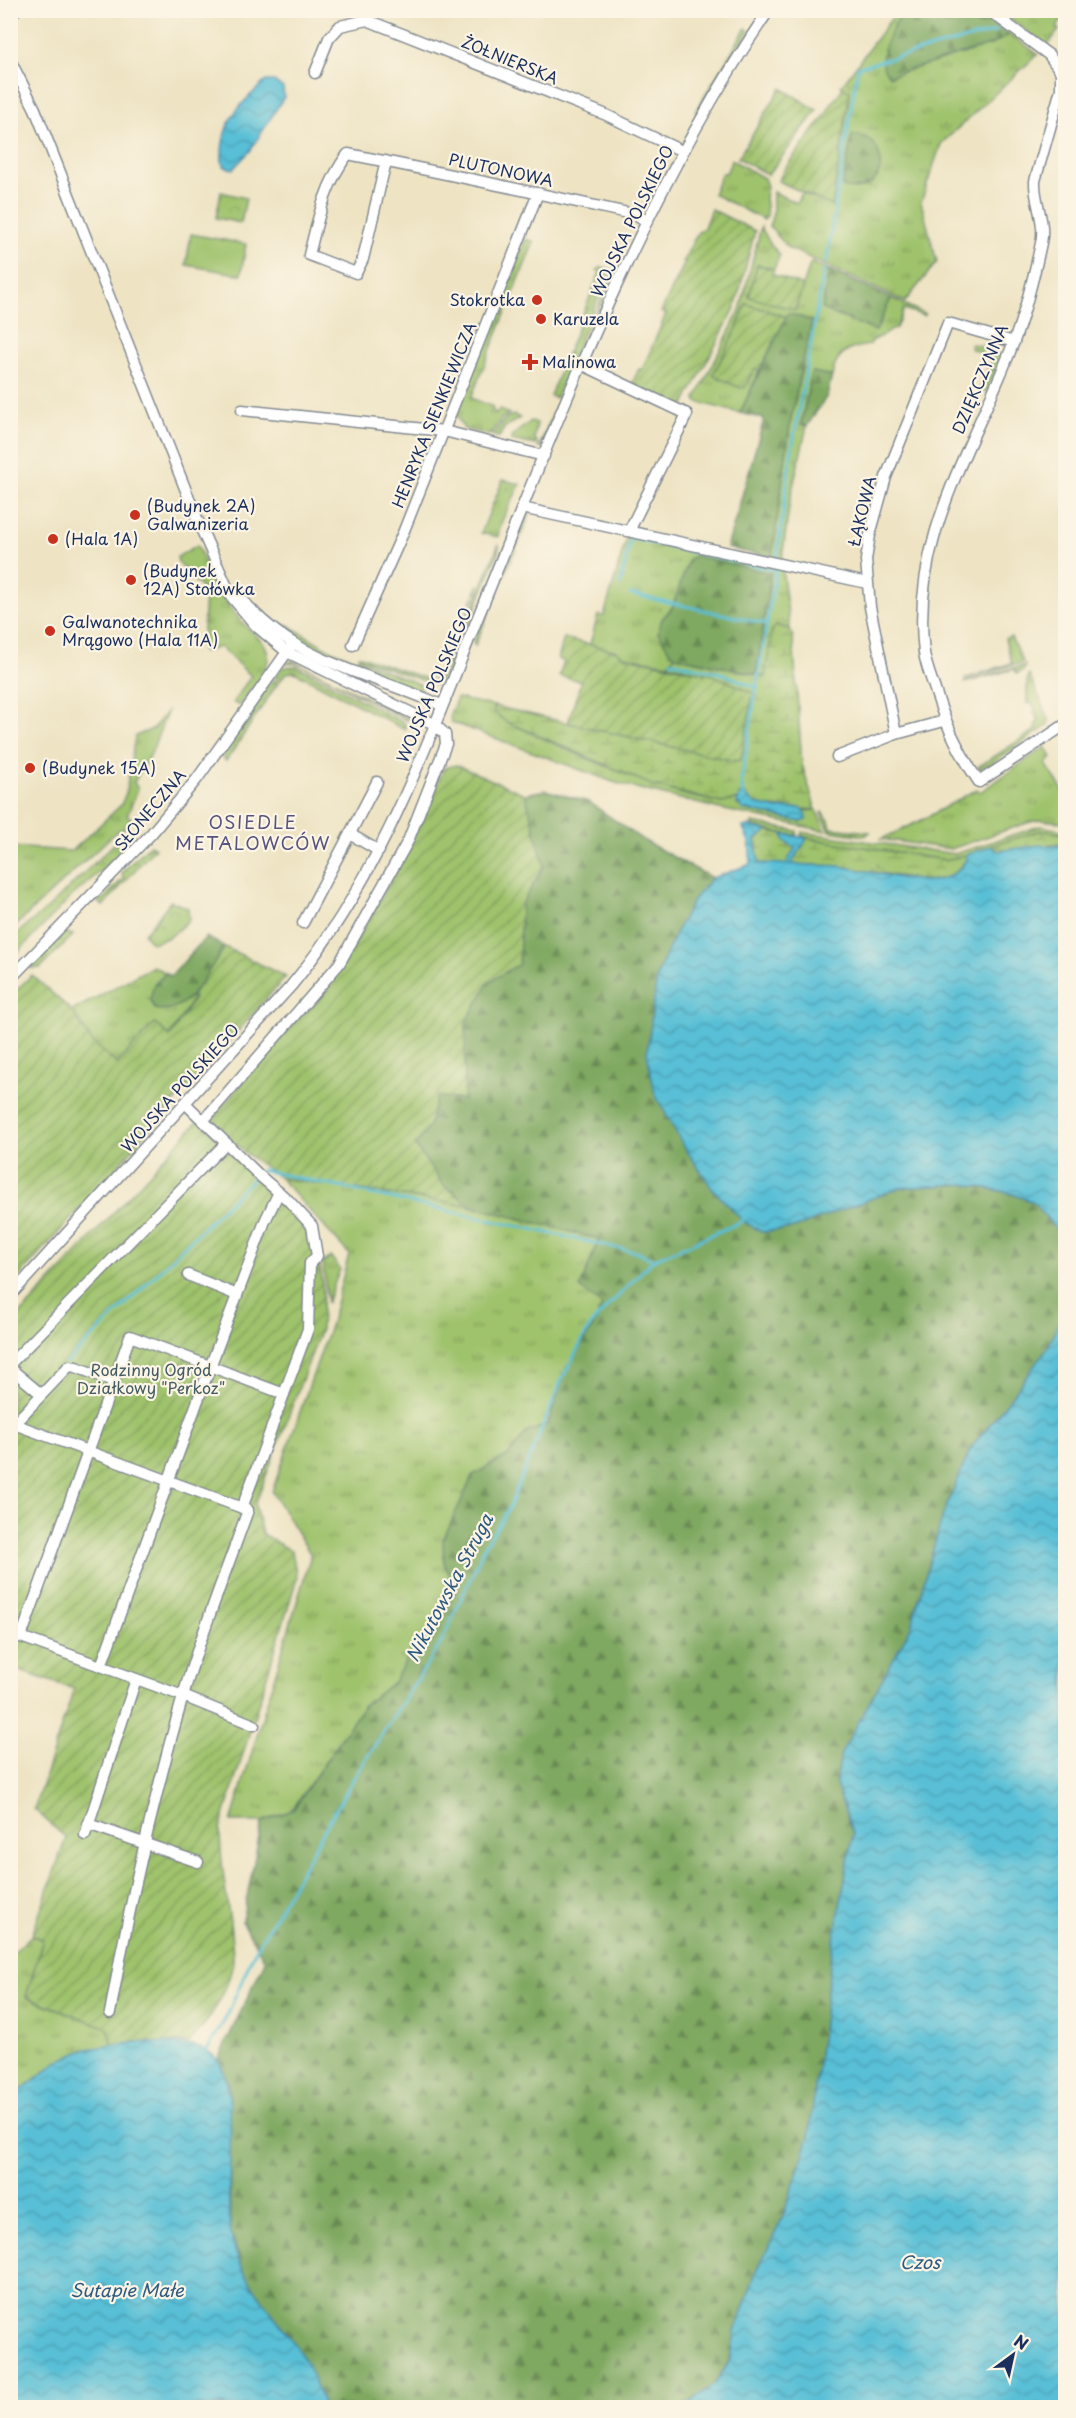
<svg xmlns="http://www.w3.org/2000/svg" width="1076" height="2418" font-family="'Playpen Sans',sans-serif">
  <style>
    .grass { fill: url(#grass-tufts); stroke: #5d7865; stroke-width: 1.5 }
    .forest { fill: url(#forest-firs); stroke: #4d6c5f; stroke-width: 1.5 }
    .wetland { fill: url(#wetland-marsh); stroke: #5d7865; stroke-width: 1.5 }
    .park { fill: url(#park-crowns); stroke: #5d7865; stroke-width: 1.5 }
    .garden { fill: url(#garden-furrows); stroke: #5d7865; stroke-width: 1.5 }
    .pitch { fill: #9fc26c; stroke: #5d7865; stroke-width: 1.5 }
    .water { fill: url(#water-waves); stroke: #3a779a; stroke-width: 1.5 }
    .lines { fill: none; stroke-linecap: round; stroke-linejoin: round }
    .stream { stroke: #59bfd6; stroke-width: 3 }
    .minor-casing { stroke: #848a91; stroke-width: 13 }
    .minor { stroke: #fff; stroke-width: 10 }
    .poi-dot { fill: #c8321e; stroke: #fcf5e5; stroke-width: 2 }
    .labels { text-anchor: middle; stroke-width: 4.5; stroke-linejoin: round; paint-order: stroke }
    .street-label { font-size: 16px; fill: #1b2f5e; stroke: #fcf5e5 }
    .poi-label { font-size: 16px; fill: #1b2f5e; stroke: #fcf5e5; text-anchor: start }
    .park-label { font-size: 16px; fill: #435b62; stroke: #fcf5e5 }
    .neighbourhood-label { font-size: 18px; letter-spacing: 1.5px; fill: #56547d; stroke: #fcf5e5 }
    .water-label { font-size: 18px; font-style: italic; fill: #2e5a82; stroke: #fcf5e5 }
  </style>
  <defs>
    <pattern id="grass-tufts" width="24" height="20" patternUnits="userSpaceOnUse" patternTransform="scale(1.5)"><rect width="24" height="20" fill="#9fc26c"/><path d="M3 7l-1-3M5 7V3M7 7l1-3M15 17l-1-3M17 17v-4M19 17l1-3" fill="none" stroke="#819e5c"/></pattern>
    <pattern id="forest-firs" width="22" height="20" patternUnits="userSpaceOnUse" patternTransform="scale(1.5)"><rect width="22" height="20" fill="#7fa860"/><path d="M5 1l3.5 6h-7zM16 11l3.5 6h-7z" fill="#678952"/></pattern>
    <pattern id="wetland-marsh" width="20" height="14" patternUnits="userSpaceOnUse" patternTransform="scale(1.5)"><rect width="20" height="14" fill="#9fc26c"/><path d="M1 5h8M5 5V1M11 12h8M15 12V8" fill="none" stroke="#819e5c"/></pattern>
    <pattern id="park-crowns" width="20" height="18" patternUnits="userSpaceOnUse" patternTransform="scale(1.5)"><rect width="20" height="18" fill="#9fc26c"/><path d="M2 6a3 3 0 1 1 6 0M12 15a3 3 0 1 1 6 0" fill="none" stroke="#819e5c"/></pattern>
    <pattern id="garden-furrows" width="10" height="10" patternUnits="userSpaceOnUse" patternTransform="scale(1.5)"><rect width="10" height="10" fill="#9fc26c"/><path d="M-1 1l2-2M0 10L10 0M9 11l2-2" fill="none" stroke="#819e5c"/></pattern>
    <pattern id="water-waves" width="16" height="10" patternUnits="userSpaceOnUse" patternTransform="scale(1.5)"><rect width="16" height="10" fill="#59bfd6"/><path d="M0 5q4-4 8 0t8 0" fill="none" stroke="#499cb1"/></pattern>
  </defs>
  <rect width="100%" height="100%" fill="#fcf5e5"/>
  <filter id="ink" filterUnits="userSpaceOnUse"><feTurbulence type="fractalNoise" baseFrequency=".0167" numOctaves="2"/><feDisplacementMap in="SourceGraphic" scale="12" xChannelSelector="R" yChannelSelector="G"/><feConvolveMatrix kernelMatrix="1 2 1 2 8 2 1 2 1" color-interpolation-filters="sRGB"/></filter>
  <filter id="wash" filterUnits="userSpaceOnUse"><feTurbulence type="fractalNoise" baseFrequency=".008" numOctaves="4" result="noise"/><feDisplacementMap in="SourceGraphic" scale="24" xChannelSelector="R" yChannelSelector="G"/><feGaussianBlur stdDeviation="1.35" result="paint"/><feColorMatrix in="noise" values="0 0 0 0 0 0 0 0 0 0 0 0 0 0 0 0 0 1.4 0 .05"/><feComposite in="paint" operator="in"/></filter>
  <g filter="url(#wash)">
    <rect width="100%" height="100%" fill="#eee4c4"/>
    <g class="grass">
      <polygon points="897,11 905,11 896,22 890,76 993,44 1010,34 1038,54 941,144 921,202 937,262 905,302 788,248 769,226 773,214 773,192 797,203 802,193 832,206 850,91 841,86"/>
      <polygon points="999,11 1065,11 1064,16 1065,21 1060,21 1057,29 1059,30 1047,46"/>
      <polygon points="746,28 749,31 699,113 695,112"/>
      <polygon points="732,160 764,178 767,186 765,197 767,216 764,220 713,194 722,173 726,173"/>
      <path d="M761 227 771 245 780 255 774 269 757 265 795 310 811 262 829 270 822 309 876 331 891 298 925 314 924 316 904 309 896 328 872 341 870 345C847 348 837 352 832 376L812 372 801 424 807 426 790 500 782 559 772 557 791 418 812 321 788 313 786 317 746 304 737 328 745 387 754 369 759 371 740 413 697 402 696 398 740 310Z"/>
      <polygon points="526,239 534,242 471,398 493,407 492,411 497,413 499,409 509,414 503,417 489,435 464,429 455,413"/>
      <polygon points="602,267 610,270 556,398 550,396 600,272 597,270"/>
      <polygon points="614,269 615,273 542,445 538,449"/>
      <polygon points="991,340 998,342 993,352 1002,355 996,369 989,367 993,358 970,348 971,344 987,347"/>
      <polygon points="988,369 996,371 986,392 980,389"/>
      <polygon points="514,415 520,418 505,427 499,437 492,435 506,418"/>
      <polygon points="531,421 537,423 534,439 537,441 536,445 511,440 512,436"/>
      <path d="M503 480 520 484C513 501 500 518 498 537L481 533Z"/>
      <polygon points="530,514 475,646 473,643 525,517"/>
      <polygon points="627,536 782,567 790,629 776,626 772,630 766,677 756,674 771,573 678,595 672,608 662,619 668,649 675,656 668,664 623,656 616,651 590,644 598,615 604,616"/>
      <polygon points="499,544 498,553 445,684 443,681"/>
      <path d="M197 545C210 571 221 598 240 620 249 631 267 640 268 655 269 673 249 692 239 706L233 702 251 676 220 647 202 652 205 592 178 562 177 557Z"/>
      <polygon points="479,584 439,683 436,685 358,658 358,655 430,680 439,677"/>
      <polygon points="288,625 328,649 420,684 422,692 341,663 279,630 283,626"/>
      <polygon points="1011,637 1023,662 964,679 1012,663 1005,639"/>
      <polygon points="293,661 302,665 409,719 406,720 298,663 286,663"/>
      <polygon points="1025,665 1024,670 1017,674 1014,669 965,683 965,681"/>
      <polygon points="297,666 404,723 406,726 405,730 295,672 286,673 280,681 275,677 283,667"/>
      <polygon points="1029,675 1049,719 1048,725 993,763 980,769 978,767 1037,729 1035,725 1039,721 1033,712 1036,709 1031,703 1027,704 1027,680"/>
      <polygon points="273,679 278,683 226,761 219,754"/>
      <path d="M457 698 494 706V712L505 721C548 740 699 815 738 799L737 804 743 809 801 822 806 814 805 811 816 810 826 831 720 809 616 783 451 722 450 714Z"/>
      <polygon points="168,710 151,754 134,782 138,789 127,816 132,818 125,828 116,832 11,930 11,847 72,851 121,805 126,793 135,736 153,729"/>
      <polygon points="1045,747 1052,757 1046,764 1065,794 1065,823 1041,820 1030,822 951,849 881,839 926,818 977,789 980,792"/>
      <polygon points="822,812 829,820 831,828 870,832 865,836 830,831 821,813"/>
      <polygon points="752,823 797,831 797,835 783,834 752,826"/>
      <polygon points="1040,826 1066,831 1065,834 1039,831 966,855 945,860 834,843 801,836 802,832 955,854"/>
      <polygon points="119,839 129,846 71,897 14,956 16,959 11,965 11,938 47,909"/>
      <polygon points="150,845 155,848 103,906 95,899 103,899 123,879 122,872"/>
      <polygon points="63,932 73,935 40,968 30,968"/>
      <polygon points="153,966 166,973 154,985 179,1005 192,996 194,997 169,1037 155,1023 117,1064 92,1042 72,1011"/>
      <polygon points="280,1178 471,1206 599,1239 581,1288 602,1305 595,1324 565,1374 548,1424 526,1433 509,1455 473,1475 444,1563 456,1589 432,1642 412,1649 394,1682 364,1705 292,1810 262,1822 231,1822 311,1555 272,1492 331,1323 349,1254"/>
      <polygon points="331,1257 340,1269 327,1303 323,1262"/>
      <path d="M32 1935 43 1940 26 1997 108 2028 112 2046C62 2052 48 2069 11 2098V1955Z"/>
    </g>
    <g class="forest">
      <path d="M905 11H976L1010 34 993 44 890 76C870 61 894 25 905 11Z"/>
      <path d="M852 135C890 133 893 200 842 187Z"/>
      <polygon points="829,270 891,298 876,331 822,309"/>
      <polygon points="788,313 812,321 791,418 772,557 727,548 764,419 740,413"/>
      <polygon points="812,372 832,376 827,396 807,426 801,424"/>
      <polygon points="695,556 771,573 756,674 675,656 668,649 658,632 662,619 672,608 689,559"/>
      <polygon points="545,790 589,802 643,840 712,878 694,899 675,934 657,976 712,1188 743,1221 762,1232 794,1228 899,1188 964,1184 1007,1192 1034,1202 1065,1241 1066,1305 1049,1346 1006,1404 971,1448 943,1515 911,1627 841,1754 836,1784 853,1834 831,1957 809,2137 783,2217 755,2275 735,2332 731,2358 715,2384 684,2407 324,2407 305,2362 243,2273 230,2229 229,2085 218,2059 265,1961 242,1921 262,1822 293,1810 364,1705 394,1682 412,1649 432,1642 456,1589 444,1563 443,1540 473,1475 509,1455 526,1433 548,1424 566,1368 595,1324 602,1305 580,1288 599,1239 471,1206 444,1186 415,1146 429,1126 437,1095 463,1100 466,1022 489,982 519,964 521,905 544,866 525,794"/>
      <path d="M206 937 225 947C210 969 187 1018 155 1009L150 999 154 985 166 973 171 976Z"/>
    </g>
    <g class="wetland">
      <polygon points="776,626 790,629 793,636 802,764 816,810 769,807 755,804 743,793 738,799 722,803 654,786 505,721 494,712 494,706 734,761 713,675 668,664 675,656 765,677 772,630"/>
      <polygon points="768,831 783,834 785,841 795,848 786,864 759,863 755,840"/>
      <polygon points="1039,831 1065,834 1065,846 1054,844 997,851 991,846"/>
      <polygon points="806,838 945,860 966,855 966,860 956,872 945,878 928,881 837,866 790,864 803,846"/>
    </g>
    <g class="park">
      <polygon points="221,192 246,198 241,223 216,218"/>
      <polygon points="171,901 188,908 189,920 170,937 152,943 144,934"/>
    </g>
    <g class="garden">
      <polygon points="781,88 817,110 768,175 738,158"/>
      <polygon points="843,88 850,91 832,206 778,181 786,167 827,113 828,109"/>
      <polygon points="711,209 755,231 735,308 684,405 679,407 632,384 639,369 642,370 666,314 661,312 685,262 683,261 698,232 703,230"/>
      <polygon points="757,265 774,269 772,274 803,286 795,310 749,297"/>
      <polygon points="746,304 786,317 759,371 754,369 745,387 740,388 713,375 737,328"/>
      <polygon points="564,638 616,651 623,656 713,675 753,693 741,760 734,761 568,723 581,681 559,676 564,661 558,659"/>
      <polygon points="456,765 525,794 544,866 521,905 519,964 489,982 466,1022 464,1100 437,1096 429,1126 415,1146 444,1186 471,1206 280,1178 244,1152 212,1119 344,963 410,846 444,768"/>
      <polygon points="225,947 286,977 11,1286 11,995 32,975 72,1011 92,1042 117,1064 155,1023 170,1037 194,998 192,996"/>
      <path d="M199 1120 317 1241 323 1291 321 1329 255 1505 262 1534 292 1551 297 1578 220 1829C220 1863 227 1896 231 1930 231 1940 234 1953 233 1962 228 1993 210 2020 189 2042L112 2046 108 2028 26 1997 43 1940 32 1935 66 1838 34 1809 74 1689 11 1668V1324Z"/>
    </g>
    <polygon class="pitch" points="191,234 246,244 241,275 186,265"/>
    <g class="water">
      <path d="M266 81H274L283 88 284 97 250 151 233 169 225 167 222 162C220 122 238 106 266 81Z"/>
      <polygon points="743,793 755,804 778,809 801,808 806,814 806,820 801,822 743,809 737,803 740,795"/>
      <path d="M748 826 768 831 755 840 759 863 786 864 795 848 785 841 783 834 806 838V841L791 864C806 865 822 865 838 866 867 870 897 879 926 881 941 882 966 872 966 855L991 846 997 851 1042 845 1065 846V1241L1034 1202 1007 1192 964 1184 899 1188 794 1228 762 1232 743 1221 712 1188 683 1145 655 1094 647 1054 657 976 675 934 694 899 712 878 751 864 749 842 743 827Z"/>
      <polygon points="1065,1305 1065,2407 684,2407 715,2384 731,2359 735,2332 755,2275 783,2217 809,2137 831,1957 853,1834 836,1784 841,1754 911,1627 943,1515 971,1448 1006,1404 1049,1346"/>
      <path d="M138 2042C162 2044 199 2039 216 2058 242 2087 224 2188 230 2228 236 2281 281 2317 305 2361 313 2375 319 2392 324 2407H11V2098L60 2060 87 2049Z"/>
    </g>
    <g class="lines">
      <g class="stream">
        <polyline points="826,263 858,67 997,31"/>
        <polyline points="777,556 792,448 824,270"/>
        <polyline points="620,585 630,540 634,539 775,570"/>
        <polyline points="630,594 767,624"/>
        <polyline points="671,661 724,674 757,688"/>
        <polyline points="744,797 741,782 776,568"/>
        <polyline points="261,1172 262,1170 640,1253 653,1260"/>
        <polyline points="66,1363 256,1176"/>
        <polyline points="42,1386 55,1374"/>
        <polyline points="207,2050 227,2016 252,1957 355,1776 441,1643 486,1544 509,1508 563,1377 591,1324 653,1260 743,1221"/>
      </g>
    </g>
  </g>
  <g filter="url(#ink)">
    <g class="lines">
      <defs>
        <g id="minor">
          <path d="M988 10 1049 55 1061 72V89L1035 181C1034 202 1046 222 1041 243 1034 276 1025 312 1013 344 974 447 910 537 924 653 926 666 932 680 936 693 946 726 959 753 979 782L1066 724"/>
          <polyline points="10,14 16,10"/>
          <polyline points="10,60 35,109 200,526 231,596 256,626 287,652 434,724 445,734 446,744 408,841 339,964 203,1121"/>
          <polyline points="315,73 329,38 340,26 367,20 604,114 682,151"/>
          <path d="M386 161 363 259 356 273 309 255C318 219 325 184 348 154 445 173 541 194 637 215L646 221"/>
          <polyline points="581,364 687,414 629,531"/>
          <polyline points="242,410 444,431 544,456"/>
          <polyline points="522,508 867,583"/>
          <path d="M237 593C290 662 367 672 441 705"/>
          <polyline points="353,645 403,533 538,193"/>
          <polyline points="944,721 896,734 870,607 866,560 870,535 886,477 948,323 1014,342"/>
          <polyline points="837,757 896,734"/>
          <polyline points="350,834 379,851"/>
          <polyline points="303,923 377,782"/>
          <polyline points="10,979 151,834 197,779 292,645"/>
          <polyline points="188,1275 237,1295"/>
          <path d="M10 1296 291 986C381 877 428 741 480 612 564 405 642 196 769 10"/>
          <polyline points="10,1364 226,1143"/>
          <polyline points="10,1368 41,1394"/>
          <path d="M14 1424 248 1510C226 1572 201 1633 183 1696 153 1800 129 1906 110 2013"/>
          <polyline points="11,1427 69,1366 76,1367 113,1381"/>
          <polyline points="242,1508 284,1394"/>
          <polyline points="10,1633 183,1696 254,1725"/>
          <polyline points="21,1637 130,1336 284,1394 308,1329 310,1263 317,1256 312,1226 288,1200 261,1177 186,1104"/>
          <polyline points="101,1666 210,1367 265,1221 279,1192"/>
          <polyline points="88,1824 198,1862"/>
          <polyline points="85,1835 136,1679"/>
        </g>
      </defs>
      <use href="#minor" class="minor-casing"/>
      <use href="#minor" class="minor"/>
    </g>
  </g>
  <g class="poi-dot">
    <circle cx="537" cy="300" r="6"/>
    <circle cx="541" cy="319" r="6"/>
    <path d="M527 353h6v6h6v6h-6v6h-6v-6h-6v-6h6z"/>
    <circle cx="135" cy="515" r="6"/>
    <circle cx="53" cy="539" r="6"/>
    <circle cx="131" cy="580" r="6"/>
    <circle cx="50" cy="631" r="6"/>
    <circle cx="30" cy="768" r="6"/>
  </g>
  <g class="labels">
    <g class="street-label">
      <text transform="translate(510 60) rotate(22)" y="6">ŻOŁNIERSKA</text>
      <text transform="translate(501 170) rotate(12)" y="6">PLUTONOWA</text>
      <text transform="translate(632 221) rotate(-64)" y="6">WOJSKA POLSKIEGO</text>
      <text transform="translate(980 379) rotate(-67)" y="6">DZIĘKCZYNNA</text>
      <text transform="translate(434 415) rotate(-68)" y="6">HENRYKA SIENKIEWICZA</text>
      <text transform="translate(862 511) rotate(-76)" y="6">ŁĄKOWA</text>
      <text transform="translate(434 685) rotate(-67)" y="6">WOJSKA POLSKIEGO</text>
      <text transform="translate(150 810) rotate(-50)" y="6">SŁONECZNA</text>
      <text transform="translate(180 1088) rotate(-48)" y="6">WOJSKA POLSKIEGO</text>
    </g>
    <g class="poi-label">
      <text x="525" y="306" text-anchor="end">Stokrotka</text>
      <text x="553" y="325">Karuzela</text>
      <text x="542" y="368">Malinowa</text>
      <text x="147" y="512">(Budynek 2A)<tspan x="147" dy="18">Galwanizeria</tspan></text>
      <text x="65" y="545">(Hala 1A)</text>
      <text x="143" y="577">(Budynek<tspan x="143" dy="18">12A) Stołówka</tspan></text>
      <text x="62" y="628">Galwanotechnika<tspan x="62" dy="18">Mrągowo (Hala 11A)</tspan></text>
      <text x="42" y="774">(Budynek 15A)</text>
    </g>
    <g class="park-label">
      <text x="151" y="1376">Rodzinny Ogród<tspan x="151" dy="18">Działkowy "Perkoz"</tspan></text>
    </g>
    <g class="neighbourhood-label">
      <text x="253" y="829">OSIEDLE<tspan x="253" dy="21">METALOWCÓW</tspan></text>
    </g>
    <g class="water-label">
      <text transform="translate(450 1588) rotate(-62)" y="6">Nikutowska Struga</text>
      <text x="920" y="2269">Czos</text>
      <text x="127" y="2297">Sutapie Małe</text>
    </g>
  </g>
  <rect width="1076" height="2418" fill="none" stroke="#fcf5e5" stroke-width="36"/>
  <g transform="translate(1013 2355) rotate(33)" stroke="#fcf5e5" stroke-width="4.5" paint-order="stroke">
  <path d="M0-4.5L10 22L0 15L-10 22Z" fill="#1b2f5e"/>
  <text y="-9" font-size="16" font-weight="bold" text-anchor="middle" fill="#1b2f5e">N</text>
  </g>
</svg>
